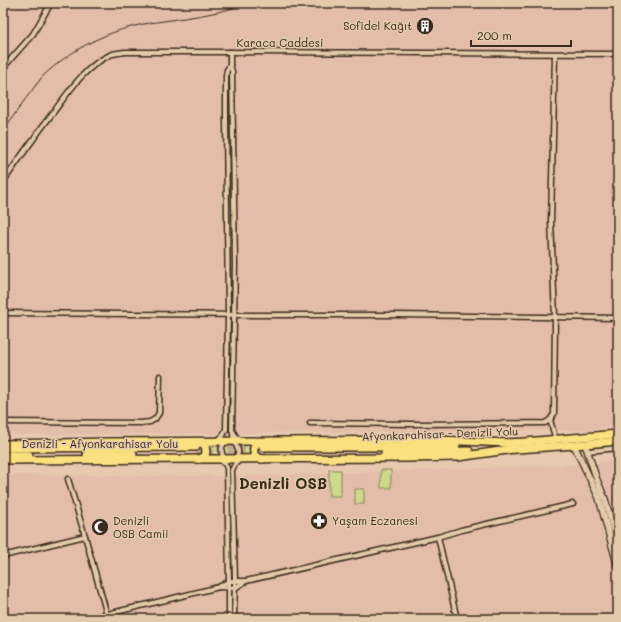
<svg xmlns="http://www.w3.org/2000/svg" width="621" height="622" font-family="Mali,sans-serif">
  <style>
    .built { fill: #e4bdaa }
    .green { fill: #cdda8d; stroke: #848256 }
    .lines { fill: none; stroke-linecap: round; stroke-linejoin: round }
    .highway-tunnel { stroke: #c5a892; stroke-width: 7; stroke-dasharray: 7 3.5; stroke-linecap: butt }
    .street-casing { stroke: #3b2a1e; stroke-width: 7 }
    .secondary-casing { stroke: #3b2a1e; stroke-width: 8 }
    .highway-casing { stroke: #3b2a1e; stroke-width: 10 }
    .street { stroke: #e2caab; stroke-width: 4 }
    .secondary { stroke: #e2caab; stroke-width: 5.5 }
    .highway { stroke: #fbe080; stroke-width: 7 }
    .rail { stroke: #3b2a1e; stroke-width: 1 }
    .labels { text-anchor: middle; stroke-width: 3; stroke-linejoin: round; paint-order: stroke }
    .poi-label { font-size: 11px; fill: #3b2a1e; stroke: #e2caab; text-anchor: start }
    .street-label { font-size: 11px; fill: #3b2a1e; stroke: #e2caab }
    .district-label { font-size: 15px; font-weight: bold; fill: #3b2a1e; stroke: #e2caab }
  </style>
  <rect width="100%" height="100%" fill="#e8c8af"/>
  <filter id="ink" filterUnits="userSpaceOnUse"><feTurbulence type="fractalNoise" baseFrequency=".025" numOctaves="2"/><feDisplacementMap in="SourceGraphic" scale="8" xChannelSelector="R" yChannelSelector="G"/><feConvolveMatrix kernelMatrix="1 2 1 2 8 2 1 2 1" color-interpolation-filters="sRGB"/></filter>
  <g filter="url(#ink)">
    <g class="built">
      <polygon points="3,3 618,3 618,427 588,430 3,435 3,174 10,165 3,173"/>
      <polygon points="618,459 618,619 3,619 3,475 250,476 566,465"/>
    </g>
    <g class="green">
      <polygon points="254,443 254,457 242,457 241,444"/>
      <circle cx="230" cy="450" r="6"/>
      <polygon points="206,444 218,444 218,457 207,457"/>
      <rect x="329" y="470" width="12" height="26"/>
      <rect x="381" y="470" width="10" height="18"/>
      <rect x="355" y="489" width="9" height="15"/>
    </g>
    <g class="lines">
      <g class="highway-tunnel">
        <polyline points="196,447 263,447"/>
        <polyline points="196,454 263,454"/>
      </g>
      <defs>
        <g id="street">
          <polyline points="230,52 230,65 232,71 235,264 232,430 237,438 240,440"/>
          <polyline points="3,68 33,34 51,3"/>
          <path d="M3 182C19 159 35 136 52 114 68 93 84 67 110 55 114 53 120 53 125 52H230L618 54"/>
          <polyline points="3,313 256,315 394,315 618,318"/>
          <polyline points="550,420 556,440"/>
          <polyline points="3,422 141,423 150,422 155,419 159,413 160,376"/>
          <polyline points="310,423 415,424 545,423 550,420 554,414 555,317 551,221 555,55"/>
          <path d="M233 432C233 436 233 440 235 443 238 450 241 452 234 459"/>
          <polyline points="218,440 223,436 226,429 228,315 226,119 226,76 227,70 230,65"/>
          <polyline points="588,451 618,448"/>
          <polyline points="219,459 225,464 227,468 229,581 229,619"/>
          <path d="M225 459C220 452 221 448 225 441"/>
          <polyline points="68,479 85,536 107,615"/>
          <polyline points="438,537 457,619"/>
          <polyline points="3,556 85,536"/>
          <polyline points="219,587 235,588 246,581"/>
          <polyline points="87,619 219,587 229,581 246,581 438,537 461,530 573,504"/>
          <polyline points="234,619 235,580 232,470 235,464 241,459"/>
        </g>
        <g id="secondary">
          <polyline points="585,444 597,480 605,499 618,545"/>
          <polyline points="574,445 599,498 618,567"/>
        </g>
        <g id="highway">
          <polyline points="199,442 205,445 206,452 205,456 199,459"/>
          <path d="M261 442C254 444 252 449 255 456L262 459"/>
          <polyline points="505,443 525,442 618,434"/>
          <polyline points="3,444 113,442 437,440 508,443"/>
          <polyline points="263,447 400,447 456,445"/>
          <polyline points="3,448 196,447"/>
          <polyline points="503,450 574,445 618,441"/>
          <polyline points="385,453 469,451"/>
          <polyline points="87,454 133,454"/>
          <polyline points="3,455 29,455"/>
          <polyline points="3,460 408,458 458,457 507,450"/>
        </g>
      </defs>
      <use href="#street" class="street-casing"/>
      <use href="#secondary" class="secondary-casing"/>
      <use href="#highway" class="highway-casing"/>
      <use href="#street" class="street"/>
      <use href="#secondary" class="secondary"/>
      <use href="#highway" class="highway"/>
      <path class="rail" d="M3 131C13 117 22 103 33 89 36 85 39 81 42 77 71 49 110 29 150 23 182 18 217 15 248 3"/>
    </g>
  </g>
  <defs>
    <symbol id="building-disc" viewBox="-11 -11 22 22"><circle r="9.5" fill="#3b2a1e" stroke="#e2caab"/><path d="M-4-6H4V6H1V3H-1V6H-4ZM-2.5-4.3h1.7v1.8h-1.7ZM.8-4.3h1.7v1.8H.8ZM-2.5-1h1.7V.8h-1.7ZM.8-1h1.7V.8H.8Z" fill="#fff"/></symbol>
    <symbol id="pharmacy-disc" viewBox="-11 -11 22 22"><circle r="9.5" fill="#3b2a1e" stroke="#e2caab"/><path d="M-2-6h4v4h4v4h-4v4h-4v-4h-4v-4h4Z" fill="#fff"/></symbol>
    <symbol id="mosque-disc" viewBox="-11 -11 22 22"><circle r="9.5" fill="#3b2a1e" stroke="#e2caab"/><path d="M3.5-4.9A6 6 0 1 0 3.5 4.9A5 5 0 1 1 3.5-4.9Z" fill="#fff"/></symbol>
  </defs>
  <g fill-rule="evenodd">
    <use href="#building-disc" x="415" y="16" width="20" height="20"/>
    <use href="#pharmacy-disc" x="309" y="511" width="20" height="20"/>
    <use href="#mosque-disc" x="90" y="517" width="20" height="20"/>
  </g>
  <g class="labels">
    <g class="poi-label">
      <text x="412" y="30" text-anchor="end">Sofidel Kağıt</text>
      <text x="113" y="525">Denizli<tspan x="113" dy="13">OSB Camii</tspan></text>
      <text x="332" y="525">Yaşam Eczanesi</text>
    </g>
    <g class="street-label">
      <text x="280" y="47">Karaca Caddesi</text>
      <text transform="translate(440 434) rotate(-2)" y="4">Afyonkarahisar - Denizli Yolu</text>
      <text x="100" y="448">Denizli - Afyonkarahisar Yolu</text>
    </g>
    <g class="district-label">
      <text x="283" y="489">Denizli OSB</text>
    </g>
  </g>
  <rect width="621" height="622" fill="none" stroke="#e2caab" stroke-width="16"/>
  <rect x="8" y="8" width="605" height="606" fill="none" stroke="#3b2a1e" stroke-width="1.5" filter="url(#ink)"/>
  <path d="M471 40v6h100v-6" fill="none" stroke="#3b2a1e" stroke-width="2"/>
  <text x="477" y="40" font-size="12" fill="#3b2a1e" stroke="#e2caab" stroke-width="3" paint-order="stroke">200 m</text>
</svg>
